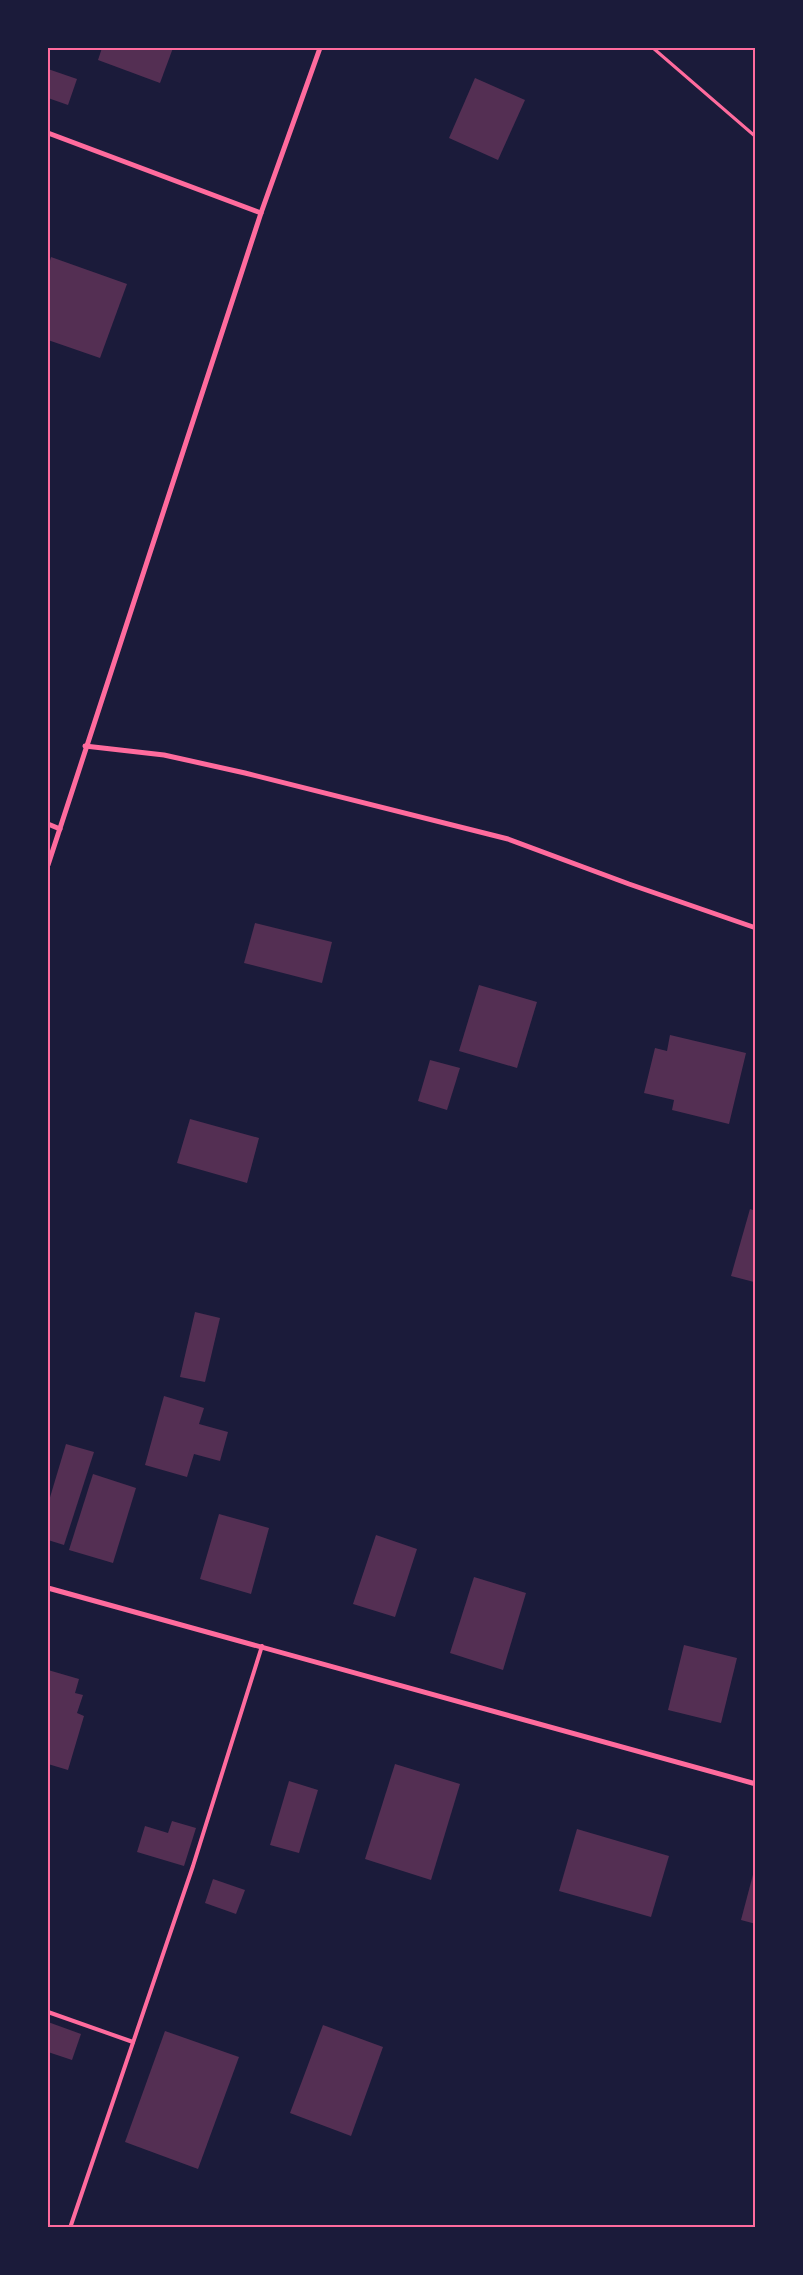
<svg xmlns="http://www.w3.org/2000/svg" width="803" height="2275" font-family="Lora,serif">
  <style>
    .building { fill: #542f53 }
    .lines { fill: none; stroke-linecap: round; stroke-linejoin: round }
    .path { stroke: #ff6b9d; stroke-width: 3 }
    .service { stroke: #ff6b9d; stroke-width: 4 }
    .minor { stroke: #ff6b9d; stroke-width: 5 }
    .neatline { fill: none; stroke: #ff6b9d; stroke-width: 2 }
  </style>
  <rect width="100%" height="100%" fill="#1b1b3a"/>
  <g class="building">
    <polygon points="102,48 173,48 160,83 98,60"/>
    <polygon points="48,69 77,79 68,105 48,98"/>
    <polygon points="475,78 525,100 498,160 449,138"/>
    <polygon points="51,257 127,284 100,358 48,340 48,268"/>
    <polygon points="255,923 332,942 322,983 244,963"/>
    <polygon points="479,985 537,1002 517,1068 459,1051"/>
    <polygon points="670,1035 746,1053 729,1124 672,1110 674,1100 644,1093 655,1048 667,1051"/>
    <polygon points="430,1060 460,1068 447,1110 418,1101"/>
    <polygon points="190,1119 259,1138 247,1183 177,1163"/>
    <polygon points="750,1209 756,1211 754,1282 731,1276"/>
    <polygon points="195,1312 220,1318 205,1382 180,1377"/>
    <polygon points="164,1396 204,1408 199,1424 228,1432 220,1461 194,1454 187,1477 145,1465"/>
    <polygon points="66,1444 94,1452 64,1545 48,1540 48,1504"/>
    <polygon points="93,1474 136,1488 113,1563 69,1550"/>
    <polygon points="219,1514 269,1528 251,1594 200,1579"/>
    <polygon points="376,1535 417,1549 395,1617 353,1604"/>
    <polygon points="474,1577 526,1593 503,1670 450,1653"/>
    <polygon points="684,1645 737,1658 721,1723 668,1710"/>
    <polygon points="48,1670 79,1679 75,1693 83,1695 77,1713 84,1716 68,1770 48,1764"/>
    <polygon points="395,1764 460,1784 431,1880 365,1859"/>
    <polygon points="289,1781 318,1790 299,1853 270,1845"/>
    <polygon points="172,1821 196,1828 184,1866 137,1852 145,1826 168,1833"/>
    <polygon points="577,1829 669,1856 651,1917 559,1891"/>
    <polygon points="755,1867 756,1867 756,1924 741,1920"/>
    <polygon points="213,1879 245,1890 236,1914 205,1903"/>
    <polygon points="48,2022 81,2034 72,2060 48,2052"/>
    <polygon points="323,2025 383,2047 351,2136 290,2113"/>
    <polygon points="165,2031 239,2057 198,2169 125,2142"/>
  </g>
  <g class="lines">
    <polyline class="path" points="653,48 756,137"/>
    <g class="service">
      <polyline points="48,2012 133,2042"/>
      <polyline points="70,2228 193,1866 262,1646"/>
    </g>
    <g class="minor">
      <polyline points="48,133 261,213"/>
      <polyline points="85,746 164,755 245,773 508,839 629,884 756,928"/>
      <polyline points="48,824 60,829"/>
      <polyline points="48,865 261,213 320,48"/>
      <polyline points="48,1588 756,1784"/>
    </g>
  </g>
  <rect width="803" height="2275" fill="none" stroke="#1b1b3a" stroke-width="98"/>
  <rect x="49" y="49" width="705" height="2177" class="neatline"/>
</svg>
